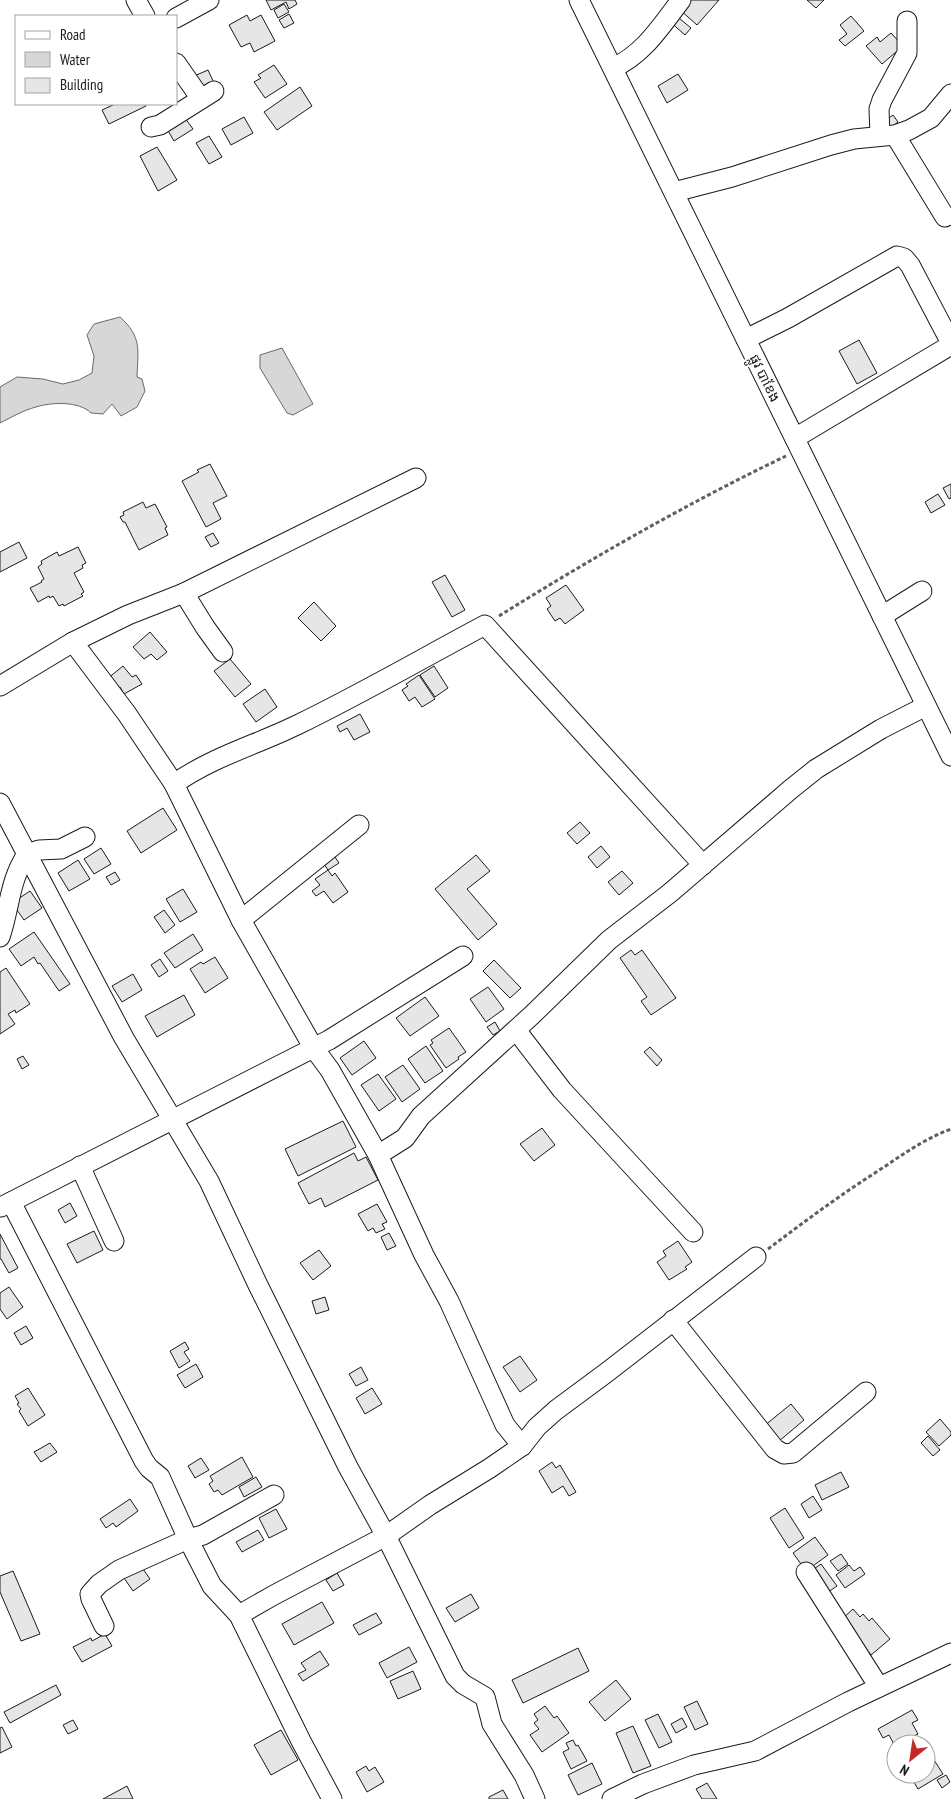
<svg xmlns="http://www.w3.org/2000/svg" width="951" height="1799" font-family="'PT Sans Narrow','Noto Sans Khmer',sans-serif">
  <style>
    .water { fill: #d7d7d7; stroke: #6a6a6a }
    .building { fill: #e6e6e6; stroke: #1a1a1a }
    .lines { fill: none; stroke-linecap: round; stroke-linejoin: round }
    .minor-casing { stroke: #1a1a1a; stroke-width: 21 }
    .path { stroke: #5f5f5f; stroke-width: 3; stroke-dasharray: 4 2.5; stroke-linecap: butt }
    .minor { stroke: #fff; stroke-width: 19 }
    .labels { text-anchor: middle; stroke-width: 4; stroke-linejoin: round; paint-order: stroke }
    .street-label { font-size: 14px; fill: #1a1a1a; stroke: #fff }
  </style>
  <rect width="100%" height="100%" fill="#fff"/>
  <g class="water">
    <path d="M120 317C142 337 138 349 137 377L142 379 145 391 137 407 121 416 112 404 103 414 91 413C79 401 52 402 36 407 24 410 12 417 0 423V387L17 377 43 379 63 384 79 380 92 373 94 356 87 335 94 324Z"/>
    <polygon points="282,348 313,404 293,415 287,413 260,368 260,355"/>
  </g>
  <g class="building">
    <polygon points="266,0 295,0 297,4 289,9 286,2 271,10"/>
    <polygon points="686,0 719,0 697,25 679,9"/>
    <polygon points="807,0 824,0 816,8"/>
    <polygon points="284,4 289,12 278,18 274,10"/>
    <polygon points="289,14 294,23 284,28 279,20"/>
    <polygon points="674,14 691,28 685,35 668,20"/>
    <polygon points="247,15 250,21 261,15 275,41 254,52 250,43 241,47 229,25"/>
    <polygon points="851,16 864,31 845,46 839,40 847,34 840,25"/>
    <polygon points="891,33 903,46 882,64 866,46 877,37 880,42"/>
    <polygon points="274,65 287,84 265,98 254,82 261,78 258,75"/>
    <polygon points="208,70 214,83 198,90 192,77"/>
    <polygon points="678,74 688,90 667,103 658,86"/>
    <polygon points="300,87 312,106 277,130 264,112"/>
    <polygon points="115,104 145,104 146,106 109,124 102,110"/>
    <polygon points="893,115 898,122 888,130 882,123"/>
    <polygon points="244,117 253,133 231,145 222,129"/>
    <polygon points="185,118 193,129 174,141 167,129"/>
    <polygon points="209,136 222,157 209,164 196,143"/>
    <polygon points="157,147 177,180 158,191 140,156"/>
    <polygon points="859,340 877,373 857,384 839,351"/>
    <polygon points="210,464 227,496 213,503 221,519 206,527 182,481 199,472 197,470"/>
    <polygon points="951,484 951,498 949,499 943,488"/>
    <polygon points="938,494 945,505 931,513 925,502"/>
    <polygon points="143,502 146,508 155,504 167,527 165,528 168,535 139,550 125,522 123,522 120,517 124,515 123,512"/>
    <polygon points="213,533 219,543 211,547 205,537"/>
    <polygon points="19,542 27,558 0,572 0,552"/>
    <polygon points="78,547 86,563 82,565 83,568 74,573 84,592 81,594 83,596 64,606 63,604 59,606 53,596 50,598 49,596 38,602 30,588 42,582 41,581 44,579 38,567 42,564 41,561 57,552 59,556"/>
    <polygon points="445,575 465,610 452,617 432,582"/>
    <polygon points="566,585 584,610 565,624 560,618 555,621 547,609 551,606 546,598"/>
    <polygon points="314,602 336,626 321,641 298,618"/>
    <polygon points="150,632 167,652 157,660 151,654 144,659 133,647"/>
    <polygon points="230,659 251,684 235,697 214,671"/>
    <polygon points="123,666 132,677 136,675 142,684 124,694 120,687 116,690 107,679"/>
    <polygon points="434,666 448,688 435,697 420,675"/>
    <polygon points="419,675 435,699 422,707 415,697 409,701 402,690 408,686 406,684"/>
    <polygon points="265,689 277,707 256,722 243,704"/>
    <polygon points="360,714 370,732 354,740 347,728 340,732 337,726"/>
    <polygon points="163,808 177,830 141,853 127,831"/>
    <polygon points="580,822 590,833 577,844 567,833"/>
    <polygon points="601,846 610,857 597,868 588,857"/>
    <polygon points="101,848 111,864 94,874 84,859"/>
    <polygon points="333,854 339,863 328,870 322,861"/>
    <polygon points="476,855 490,871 467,889 497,924 478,940 435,889"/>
    <polygon points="78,860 90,879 69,891 58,873"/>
    <polygon points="328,870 332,876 335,873 348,892 333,903 324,891 316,896 312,891 320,885 315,879"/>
    <polygon points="622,871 633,883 619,895 608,882"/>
    <polygon points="115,872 120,880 111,885 106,877"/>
    <polygon points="183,889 197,912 180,922 166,899"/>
    <polygon points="30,891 42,908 24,920 12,903"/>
    <polygon points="164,910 175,925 165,933 154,917"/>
    <polygon points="34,932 70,984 59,991 40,963 38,964 34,957 21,966 9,949"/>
    <polygon points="193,934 203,950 175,968 164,953"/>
    <polygon points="631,950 635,955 642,950 676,998 651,1015 641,1001 647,997 620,958"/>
    <polygon points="215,957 228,978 205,993 190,969 201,962 203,964"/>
    <polygon points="160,959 168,971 159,977 151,965"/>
    <polygon points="494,960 521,988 510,998 483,971"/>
    <polygon points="6,968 30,1004 16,1013 15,1010 8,1014 15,1024 0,1034 0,972"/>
    <polygon points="133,974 142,990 122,1002 112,986"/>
    <polygon points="488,987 504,1009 486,1022 470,999"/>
    <polygon points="184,995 195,1015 157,1037 145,1016"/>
    <polygon points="425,997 439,1016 410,1036 396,1018"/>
    <polygon points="495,1022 500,1031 493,1035 487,1027"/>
    <polygon points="449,1028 466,1052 458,1057 459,1059 446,1068 430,1045 433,1043 431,1040"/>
    <polygon points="364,1041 376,1058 352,1075 340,1058"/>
    <polygon points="426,1046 443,1071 425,1083 408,1059"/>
    <polygon points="650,1047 662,1060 657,1066 644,1052"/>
    <polygon points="23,1056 29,1065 22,1069 17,1059"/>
    <polygon points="403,1065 420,1089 402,1102 385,1077"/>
    <polygon points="378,1074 396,1099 379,1111 361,1085"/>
    <polygon points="343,1121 356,1147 298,1176 285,1149"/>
    <polygon points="542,1128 555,1145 534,1161 520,1144"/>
    <polygon points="354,1153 358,1161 366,1157 378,1180 325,1207 321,1198 309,1204 298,1183"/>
    <polygon points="70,1203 77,1216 65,1223 58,1210"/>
    <polygon points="377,1204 387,1222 382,1224 385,1229 376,1233 373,1228 368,1231 358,1214"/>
    <polygon points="94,1231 103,1250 77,1263 67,1244"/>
    <polygon points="389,1233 396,1246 387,1250 381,1237"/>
    <polygon points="0,1234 18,1268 9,1273 1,1259 0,1259"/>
    <polygon points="678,1241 692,1262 685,1267 687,1269 669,1280 657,1262 666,1256 663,1251"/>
    <polygon points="319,1250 331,1266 313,1280 300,1263"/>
    <polygon points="9,1287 23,1307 7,1319 0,1309 0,1293"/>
    <polygon points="325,1297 329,1310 316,1314 312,1301"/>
    <polygon points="26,1326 33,1338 21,1345 14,1333"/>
    <polygon points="185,1342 189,1349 184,1352 190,1361 179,1368 170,1351"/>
    <polygon points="520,1356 537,1380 520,1392 503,1367"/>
    <polygon points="196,1364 203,1377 185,1388 177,1375"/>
    <polygon points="361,1367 368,1380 356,1386 349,1374"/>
    <polygon points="28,1388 45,1415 28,1426 19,1411 21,1409 17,1404 19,1403 15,1396"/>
    <polygon points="372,1388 382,1404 365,1414 356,1398"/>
    <polygon points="791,1404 804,1420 778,1442 764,1426"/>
    <polygon points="940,1419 951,1432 951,1435 939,1446 926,1432"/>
    <polygon points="928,1436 940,1450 933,1456 921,1443"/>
    <polygon points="50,1443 57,1452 41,1462 34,1452"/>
    <polygon points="242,1457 253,1477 222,1495 218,1490 214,1492 209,1484 213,1481 210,1476"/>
    <polygon points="201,1458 209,1470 195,1478 188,1466"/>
    <polygon points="552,1462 556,1468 560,1465 576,1492 569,1496 563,1486 552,1493 539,1471"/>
    <polygon points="841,1472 849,1487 822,1500 815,1485"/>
    <polygon points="256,1477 262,1487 244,1497 239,1487"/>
    <polygon points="813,1496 822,1510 809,1518 801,1504"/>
    <polygon points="130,1499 138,1511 116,1527 113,1523 106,1528 100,1519"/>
    <polygon points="785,1508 804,1538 789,1548 770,1518"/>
    <polygon points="276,1509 287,1529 269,1538 259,1518"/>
    <polygon points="258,1530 264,1540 242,1552 236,1542"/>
    <polygon points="815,1537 828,1555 806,1571 793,1553"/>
    <polygon points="841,1554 848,1564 838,1571 830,1561"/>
    <polygon points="821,1564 837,1586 821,1597 805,1575"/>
    <polygon points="849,1565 854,1571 860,1567 865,1574 845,1588 836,1575"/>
    <polygon points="141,1566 150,1579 133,1591 124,1578"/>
    <polygon points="13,1571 40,1634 21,1641 0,1592 0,1576"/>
    <polygon points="337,1573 344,1585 333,1591 326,1580"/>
    <polygon points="471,1594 479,1608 455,1622 446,1608"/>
    <polygon points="322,1602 334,1623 294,1645 282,1624"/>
    <polygon points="853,1609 860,1617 863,1614 869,1621 872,1618 890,1639 871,1655 842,1619"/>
    <polygon points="376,1613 382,1623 359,1635 353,1625"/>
    <polygon points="105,1634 112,1646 82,1662 73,1647 91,1638 92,1641"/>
    <polygon points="409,1647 417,1662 387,1678 379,1663"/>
    <polygon points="578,1648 589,1671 523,1703 512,1680"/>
    <polygon points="320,1651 329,1665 303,1681 298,1674 306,1670 301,1663"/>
    <polygon points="413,1671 421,1689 398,1699 390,1681"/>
    <polygon points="616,1680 631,1699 605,1721 589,1702"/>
    <polygon points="56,1685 61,1695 10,1723 4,1712"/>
    <polygon points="697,1701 708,1724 695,1730 684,1707"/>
    <polygon points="545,1706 554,1718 557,1716 569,1733 542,1752 530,1735 539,1729 534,1723 538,1720 534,1714"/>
    <polygon points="912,1710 918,1720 912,1723 918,1734 914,1736 918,1743 896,1744 896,1748 889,1735 883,1738 878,1729"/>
    <polygon points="658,1714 672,1742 659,1748 645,1720"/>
    <polygon points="682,1718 687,1727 676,1733 671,1724"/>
    <polygon points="73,1720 78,1729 68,1734 63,1725"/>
    <polygon points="633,1726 651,1766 633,1773 616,1733"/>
    <polygon points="2,1727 12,1747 0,1753 0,1728"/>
    <polygon points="281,1730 298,1760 271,1775 254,1745"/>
    <polygon points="573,1740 576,1746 578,1745 587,1761 571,1769 563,1752 569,1749 566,1743"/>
    <polygon points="934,1760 943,1774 918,1789 909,1774 926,1774 926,1764"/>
    <polygon points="592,1763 602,1784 578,1795 568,1775"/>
    <polygon points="366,1766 369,1771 375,1767 384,1782 367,1792 356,1772"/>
    <polygon points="946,1775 950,1782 942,1788 937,1780"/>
    <polygon points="707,1783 717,1799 702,1799 696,1789"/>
    <polygon points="127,1786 133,1799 103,1799"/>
    <polygon points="503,1790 508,1799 489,1799 489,1797"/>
  </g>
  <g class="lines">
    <defs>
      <g id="minor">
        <polyline points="136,0 145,16"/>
        <polyline points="579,0 951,756"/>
        <polyline points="176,18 209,0"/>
        <polyline points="176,63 201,99"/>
        <path d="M613 68C644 54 661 26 681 0"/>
        <polyline points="151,127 160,125 214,91"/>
        <polyline points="895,135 945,217"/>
        <polyline points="880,136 879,109 882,100 907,53 907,21"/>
        <polyline points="674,192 732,177 831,145 854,139 895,135 909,130 931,118 951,94"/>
        <polyline points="746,339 788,318 897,256 904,258 910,265 951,343"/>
        <polyline points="795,438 951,345"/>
        <polyline points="184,593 205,627 223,652"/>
        <polyline points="882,616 922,591"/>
        <polyline points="73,642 127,714 174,784 241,920 313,1047 330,1070 378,1155 424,1255 449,1301 505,1425 522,1446"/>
        <polyline points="0,686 73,642 128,615 184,593 416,478"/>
        <path d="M174 784C212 757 256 745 297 725 361 694 423 658 485 625L703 865"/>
        <polyline points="0,803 124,1038 209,1181 257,1283 348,1467 386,1536 455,1676 463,1684 485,1697 492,1724 524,1775 535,1799"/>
        <polyline points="241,920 359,825"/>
        <path d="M0 937C10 908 9 881 27 854L39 850 61 849 85 837"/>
        <polyline points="516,1030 562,1090 693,1232"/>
        <polyline points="378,1155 405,1138 421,1116 532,1015 609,940 670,893 791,789 816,769 881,729 926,706"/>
        <polyline points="80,1166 114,1241"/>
        <polyline points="11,1202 144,1461 149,1468 160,1477 188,1539 212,1586 239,1615 301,1741 332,1799"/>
        <polyline points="1,1207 329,1040 463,956"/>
        <polyline points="673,1320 775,1449 784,1454 793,1453 866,1392"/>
        <polyline points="806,1572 879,1687"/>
        <polyline points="239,1615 274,1595 386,1536 430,1505 490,1468 522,1446 537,1427 556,1410 606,1373 756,1257"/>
        <polyline points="104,1626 91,1599 90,1594 99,1584 119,1570 188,1539 203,1535 274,1495"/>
        <polyline points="612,1799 643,1784 694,1765 755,1751 848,1702 951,1653"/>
      </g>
    </defs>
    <use href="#minor" class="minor-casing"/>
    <g class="path">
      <path d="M499 616C592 558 688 503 786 456"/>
      <path d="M768 1249C804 1222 840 1195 878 1171 902 1155 924 1139 951 1129"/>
    </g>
    <use href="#minor" class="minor"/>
  </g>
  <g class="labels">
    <g class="street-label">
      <text transform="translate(765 378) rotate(64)" y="5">ផ្លូវ បាខែង</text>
    </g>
  </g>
  <rect x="15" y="15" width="162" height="90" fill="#ffffff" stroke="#a3a3a3"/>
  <rect x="25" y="31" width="25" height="8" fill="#ffffff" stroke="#a3a3a3"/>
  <text x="60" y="40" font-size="15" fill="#1a1a1a">Road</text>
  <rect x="25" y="52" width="25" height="15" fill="#d7d7d7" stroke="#a3a3a3"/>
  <text x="60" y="65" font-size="15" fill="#1a1a1a">Water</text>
  <rect x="25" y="78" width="25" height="15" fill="#e6e6e6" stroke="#a3a3a3"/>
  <text x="60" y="90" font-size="15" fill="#1a1a1a">Building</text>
  <g transform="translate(911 1759) rotate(210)"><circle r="24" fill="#ffffff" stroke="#a3a3a3"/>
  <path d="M0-4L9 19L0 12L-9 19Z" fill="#c62828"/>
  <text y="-8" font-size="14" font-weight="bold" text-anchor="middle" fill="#1a1a1a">N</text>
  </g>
</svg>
